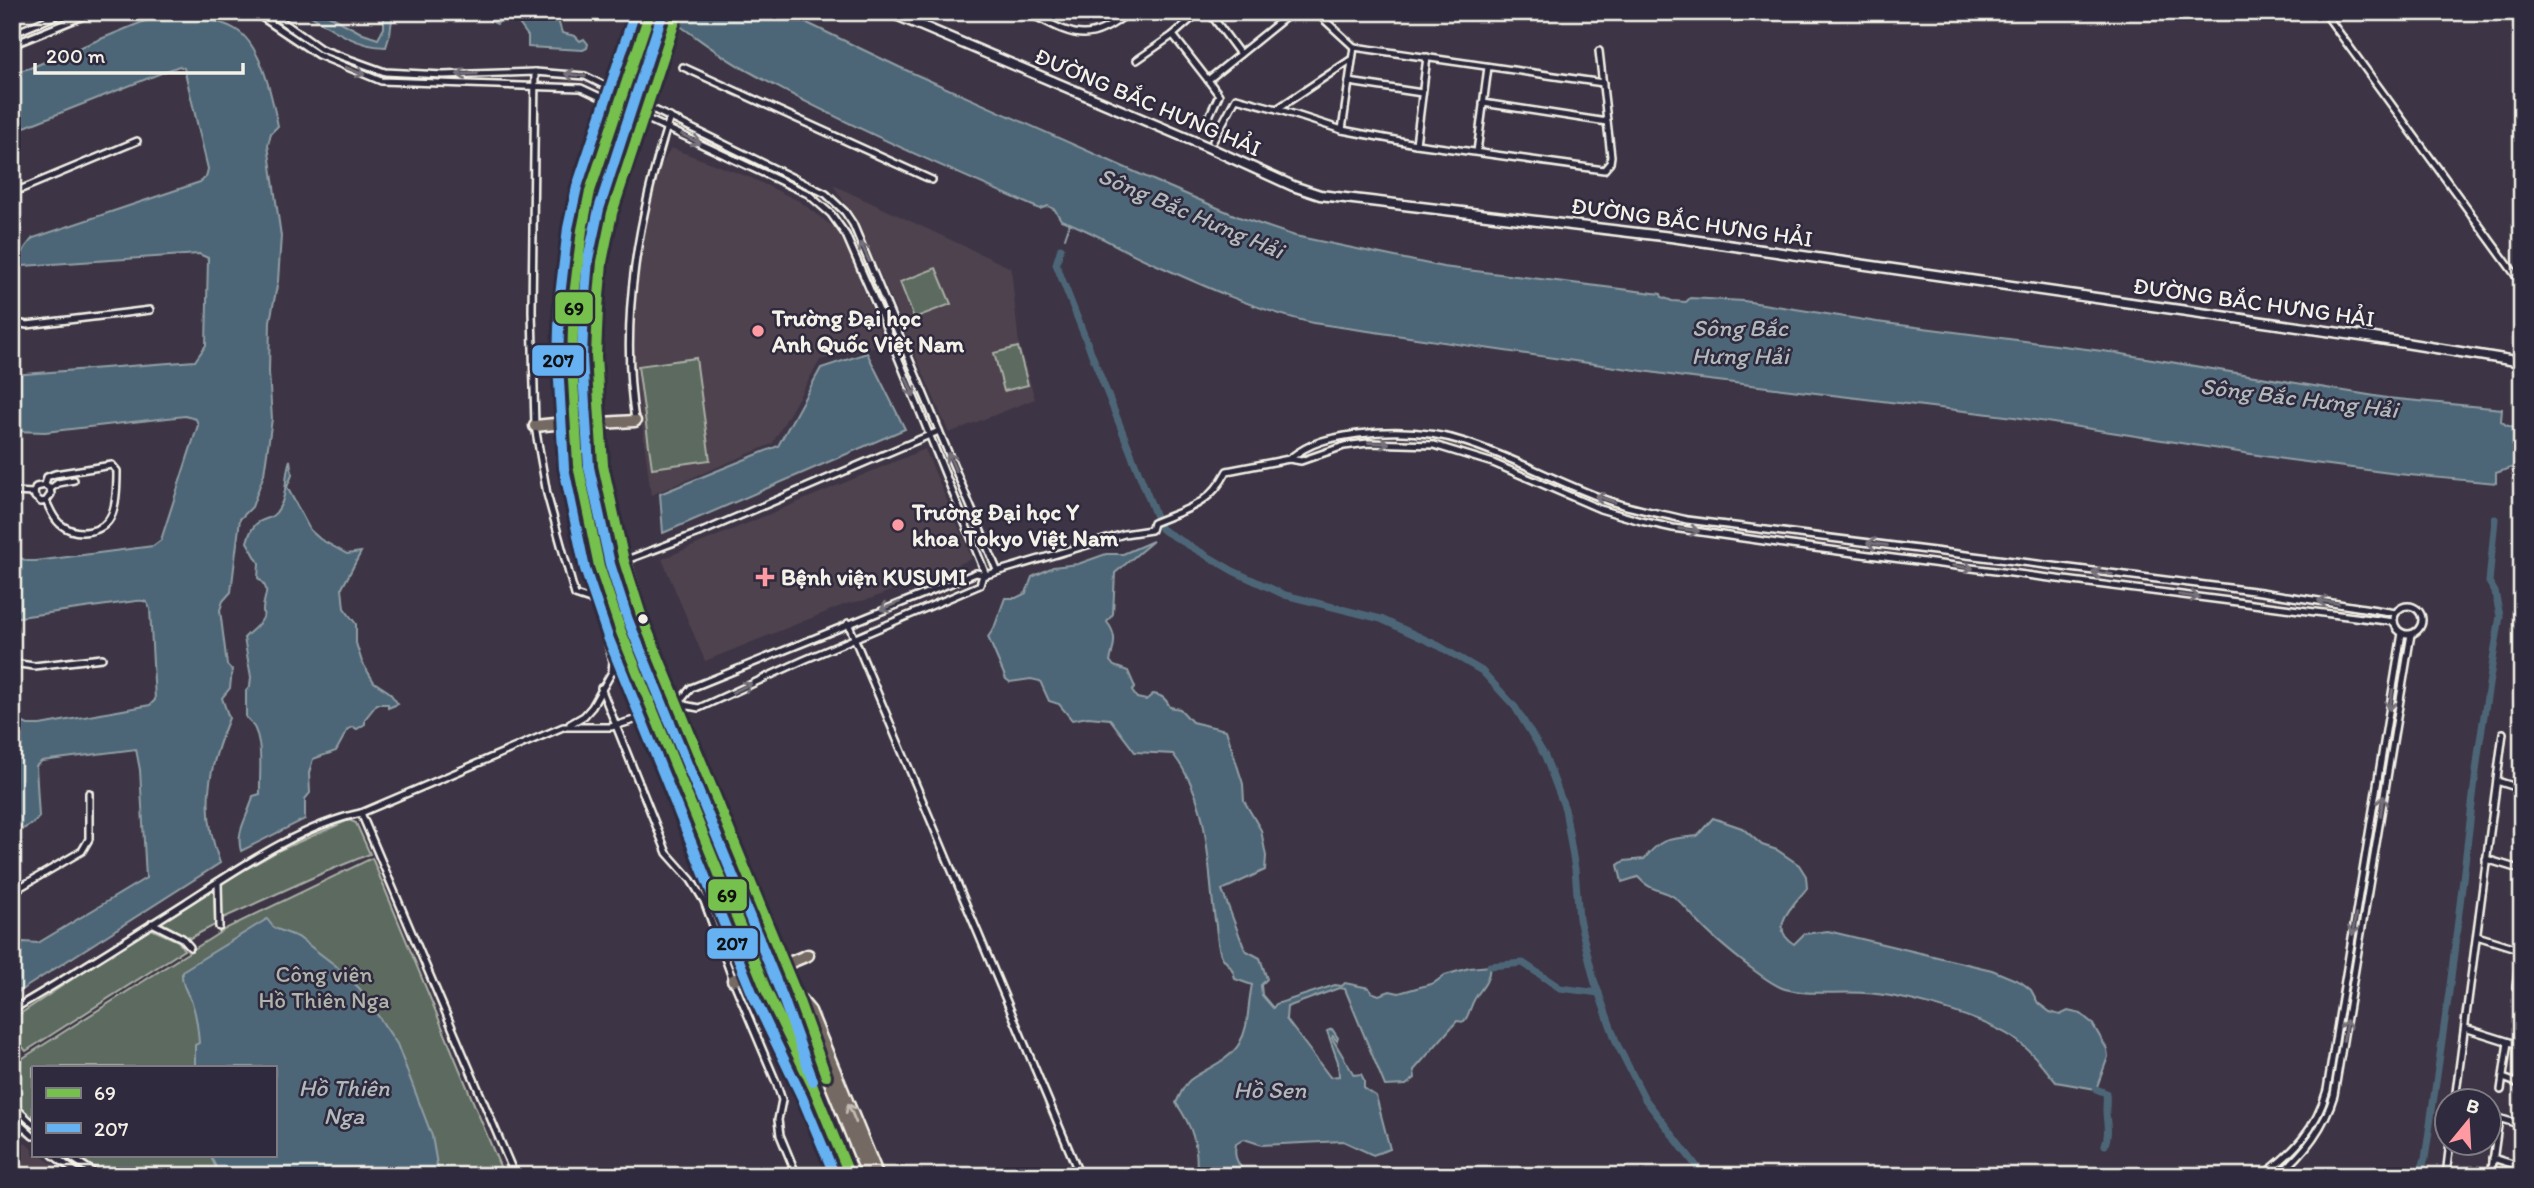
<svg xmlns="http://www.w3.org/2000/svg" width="2534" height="1188" font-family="Itim,sans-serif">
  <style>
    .built { fill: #4e424e }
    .green { fill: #5c6a60; stroke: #a8aea4; stroke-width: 2 }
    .water { fill: #4d6677; stroke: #909ea4; stroke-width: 2 }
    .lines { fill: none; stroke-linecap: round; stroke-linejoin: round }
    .stream { stroke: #909ea4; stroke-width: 2 }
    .canal { stroke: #4d6677; stroke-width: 7 }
    .street-casing { stroke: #f4f1e8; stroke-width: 10 }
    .secondary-casing { stroke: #f4f1e8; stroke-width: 13 }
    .highway-casing { stroke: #f4f1e8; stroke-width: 15 }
    .street { stroke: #2f2a3d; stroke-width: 5 }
    .secondary { stroke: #2f2a3d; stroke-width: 8 }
    .highway { stroke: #756964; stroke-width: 10 }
    .highway-bridge-casing { stroke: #f4f1e8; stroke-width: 15; stroke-linecap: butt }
    .highway-bridge { stroke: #756964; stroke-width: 10 }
    .bus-1-casing { stroke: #2f2a3d; stroke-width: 16 }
    .bus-2-casing { stroke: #2f2a3d; stroke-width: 16 }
    .bus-1 { stroke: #76c04d; stroke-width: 10 }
    .bus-2 { stroke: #66b1f2; stroke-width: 10 }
    .oneway { stroke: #747079 }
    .oneway2 { stroke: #c1bbb3 }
    .poi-dot { fill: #ff9aa2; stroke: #2f2a3d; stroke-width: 2.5 }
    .bus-dot { fill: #f4f1e8; stroke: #2f2a3d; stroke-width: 2.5 }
    .labels { text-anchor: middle; stroke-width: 5; stroke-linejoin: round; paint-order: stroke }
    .street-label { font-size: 23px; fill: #f4f1e8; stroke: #2f2a3d }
    .poi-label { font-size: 23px; font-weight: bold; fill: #f4f1e8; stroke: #2f2a3d; text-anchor: start }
    .park-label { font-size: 23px; fill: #b0b4ab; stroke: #2f2a3d }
    .water-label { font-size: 24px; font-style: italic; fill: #b1b9bb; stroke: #2f2a3d }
    .line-badge { stroke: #2f2a3d; stroke-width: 2.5 }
    .pale-badge-label { font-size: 19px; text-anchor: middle; font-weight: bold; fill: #111 }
  </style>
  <rect width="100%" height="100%" fill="#3d3545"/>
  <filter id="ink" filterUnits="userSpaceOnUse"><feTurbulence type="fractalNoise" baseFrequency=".0143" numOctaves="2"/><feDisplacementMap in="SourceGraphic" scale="14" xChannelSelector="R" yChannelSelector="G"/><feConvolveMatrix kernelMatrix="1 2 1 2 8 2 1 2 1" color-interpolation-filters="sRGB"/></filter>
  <g filter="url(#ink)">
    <g class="built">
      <polygon points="671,148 751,178 799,201 840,232 886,345 820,360 772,444 651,495 634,363 635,317 640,254 656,175"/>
      <polygon points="833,185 1011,268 1019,345 1035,399 949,433 858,223"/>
      <polygon points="925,449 972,559 870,599 846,604 705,661 662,559"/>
      <polygon points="12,1131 33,1150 33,1155 40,1155 69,1176 12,1176"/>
    </g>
    <g class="green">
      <polygon points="936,268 951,304 914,318 900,282"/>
      <polygon points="1018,347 1028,385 1004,391 994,353"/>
      <polygon points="696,358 710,460 652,468 638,366"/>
      <polygon points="349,820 356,823 370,854 325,872 221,919 221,883 280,850"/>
      <polygon points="372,858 504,1176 104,1176 71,1155 275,1155 275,1067 33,1067 33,1120 12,1100 12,1066 26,1056 227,928"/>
      <polygon points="214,889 215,925 190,938 160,922"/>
      <path d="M149 928 178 941 184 950 26 1051C15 1038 8 1032 17 1016Z"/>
    </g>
    <g class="water">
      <path d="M305 12H323L363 34 378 39 384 28V12H393L390 34 386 47C356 47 330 28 305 12Z"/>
      <polygon points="488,12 550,12 558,20 562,33 575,36 580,41 584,39 588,44 587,48 583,50 528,47 528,36 515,18 504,16 497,24 489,20"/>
      <path d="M659 12H778L801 20 899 67 1153 180 1239 217 1295 236 1443 267 1661 294 1662 297 1672 301 1686 302 1690 298 1744 301 1877 322 2110 352 2387 398 2502 409 2501 421 2506 425 2522 431V457L2519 465 2496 473V483L2398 474 2283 459 2014 417 1684 377 1313 323C1256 310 1201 285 1148 261 1118 248 1091 230 1061 220L1055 210 1048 206 1040 209C941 166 842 123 748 71 716 54 690 31 659 12Z"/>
      <path d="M166 16C189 18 214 17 235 29 262 44 272 98 278 126L271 133 268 145 281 236 278 281 270 321 269 372 272 419 264 474 252 507 240 519 231 592 223 601 220 610 227 665 232 670 230 688 222 698 229 718C208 769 200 810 220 863L12 996V946L24 942 38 943 146 878 140 770 136 749 42 761 36 766 39 817 34 823 12 835V718L28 725H40L150 705 155 700 150 609C147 601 145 600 136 601L12 618V554L27 561H36L153 546 161 540 198 425 196 419 185 416 45 432 12 431V375L195 361 206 345 208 258 199 254 23 266C18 255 26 246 33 238L200 182 206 177 208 169 184 68 179 66 12 132V69L19 71 30 68 147 20Z"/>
      <polygon points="867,353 905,429 663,533 660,494 778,446 821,368"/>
      <path d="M290 460 292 475 287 487 310 530 320 539 347 554 361 552 342 588 344 608 356 624V643L362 662 374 682 389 692 398 704 388 708V704H377L365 719V724L357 729 353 727 348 729 336 751 313 759 309 773 310 793 305 799V819L241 851C235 830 249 816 253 796L260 794C259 770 266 734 246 717V691L250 686 251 677 244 638C249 632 257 627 261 621 265 615 263 616 263 610 263 594 273 592 258 578L259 563 247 542C256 510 269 527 279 508 288 494 284 476 290 460Z"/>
      <path d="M1153 541 1115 573 1113 614 1107 622C1118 636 1114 645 1110 661L1114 666 1128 671 1135 687 1132 691 1137 698 1146 700 1153 694C1162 695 1166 699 1170 707L1180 709 1192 722 1226 730 1243 784 1244 801 1261 830 1266 856 1265 870 1222 890 1245 950 1260 958 1267 979 1261 985 1262 995 1273 1008 1276 1004 1335 985 1342 986 1345 983 1369 988 1371 992 1379 995 1390 991 1399 993 1434 983 1445 975 1469 968 1490 966C1488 989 1477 989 1471 1007 1469 1013 1468 1016 1464 1022L1457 1021 1414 1070 1415 1078 1406 1085 1385 1086 1345 989 1339 988 1287 1007 1286 1019 1330 1077 1339 1076 1338 1062 1327 1031 1332 1029 1338 1038 1337 1041 1333 1036 1332 1038 1354 1075 1361 1074 1364 1080V1088L1376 1096 1390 1149 1373 1155 1343 1141 1262 1145 1244 1139 1236 1144C1233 1159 1239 1163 1246 1176H1196C1199 1147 1193 1127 1176 1103 1180 1095 1183 1086 1190 1080 1206 1068 1228 1062 1239 1044 1250 1026 1247 1006 1252 985L1235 979C1232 962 1224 965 1220 952 1217 942 1217 930 1215 920 1206 860 1212 805 1173 754L1135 752 1110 719 1088 717 1072 720 1059 704 1049 701 1040 681 1031 679 1010 682 1006 679 988 637 994 628 1005 598H1016L1026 593 1032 577 1053 567 1078 564 1106 554H1123Z"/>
      <path d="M1713 818 1742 828 1762 845 1777 850 1799 865 1806 876 1807 888C1796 903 1766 927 1794 944L1804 934 1828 931 1992 970 2021 982 2031 990 2038 1003 2050 1012 2060 1015 2068 1011 2081 1014 2092 1023 2107 1049 2108 1057 2096 1089 2056 1082C2043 1066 2030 1049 2012 1037 1978 1016 1904 995 1864 993 1838 991 1810 996 1785 989 1767 984 1714 939 1700 924 1692 916 1684 904 1674 897 1661 888 1652 893 1638 877L1622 882 1618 865 1624 861 1644 859C1662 837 1669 839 1697 836Z"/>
      <path d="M267 919 274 928 298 937 335 965 360 989 397 1044 432 1136 439 1176H220L210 1155H275V1067H195V1045L199 1043C198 1030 197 1016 192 1003 187 992 181 984 182 971Z"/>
    </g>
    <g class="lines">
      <polyline class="stream" points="1065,238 1070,223"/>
      <g class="canal">
        <polyline points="1061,248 1056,264 1161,529 1233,571 1285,595 1381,619 1439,646 1482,671 1515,707 1545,756 1565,809 1575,869 1579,919 1594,980 1617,1044 1645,1099 1704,1176"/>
        <polyline points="1490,966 1523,963 1560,988 1599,993"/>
        <path d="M2096 1089 2106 1093C2107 1099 2106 1103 2106 1110 2106 1123 2110 1131 2105 1145"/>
        <polyline points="2419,1176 2425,1159 2451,978 2479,747 2500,616 2495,592 2489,582 2495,519"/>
      </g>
      <defs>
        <g id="street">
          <polyline points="254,12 318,55 381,81 581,88 808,194 831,214 846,235 883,320 986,575"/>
          <polyline points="269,12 321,49 385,72 443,75 535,72 585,76 826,194 845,212 853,224 997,570"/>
          <path d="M1027 12C1072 34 1086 48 1129 12"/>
          <polyline points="1209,12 1240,54"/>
          <polyline points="1316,12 1354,47"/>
          <polyline points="2324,12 2522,284"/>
          <polyline points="12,34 65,12"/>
          <polyline points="1173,35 1199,12"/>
          <polyline points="12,45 93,12"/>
          <polyline points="1354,47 1603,83"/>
          <polyline points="1352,59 1277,109 1342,130 1416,144 1604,170 1610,163 1611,156 1599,51"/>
          <polyline points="1137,60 1173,35 1208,80 1292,12"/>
          <polyline points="683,67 932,180"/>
          <polyline points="535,72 532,311 535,426 547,494 575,595 590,600 596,606 613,661 612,672 592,707 584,716 570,724"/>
          <polyline points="1349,82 1422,93"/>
          <polyline points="1483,103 1607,122"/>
          <polyline points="1206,123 1219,95 1208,80"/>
          <polyline points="1342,130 1354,47"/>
          <polyline points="1213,141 1236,98 1277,109"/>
          <polyline points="1416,144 1427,57"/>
          <polyline points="1477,152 1488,67"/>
          <polyline points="12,193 137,141"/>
          <polyline points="12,322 27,325 150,310"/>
          <path d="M635 420C619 318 639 214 670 117"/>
          <path d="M1289 459C1312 441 1330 438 1358 434 1393 430 1432 431 1465 442 1513 457 1557 482 1604 499 1631 509 1659 513 1687 520L2261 592 2396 613"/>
          <path d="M45 485 47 477 55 474 112 465 117 471C117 484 117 502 112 514 104 534 76 537 60 524 53 518 50 509 46 501L51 494 50 489 45 485 36 487 34 492 35 497 41 502 46 501"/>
          <polyline points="50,489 58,483 74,480"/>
          <polyline points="12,492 34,493"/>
          <polyline points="624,561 704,531 939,431"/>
          <circle cx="2408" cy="620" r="14"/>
          <polyline points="848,623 1080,1176"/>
          <polyline points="12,663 34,666 102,658"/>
          <polyline points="601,688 667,853 691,880 704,901 733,980 776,1082 782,1100 778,1120 780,1135 797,1176"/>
          <polyline points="678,704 699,708 804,660 980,585 983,575"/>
          <polyline points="2497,781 2522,789"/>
          <polyline points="361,813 515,1176"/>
          <polyline points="2486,859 2522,870"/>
          <polyline points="218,882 219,927"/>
          <polyline points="12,892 82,851 89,839 89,793"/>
          <polyline points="152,923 182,938 190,947"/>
          <polyline points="2477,936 2522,950"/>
          <polyline points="2522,940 2516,987 2522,989"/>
          <path d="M12 1010C71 976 128 939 185 903 238 869 299 826 361 813L563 727H611L654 714 678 704 691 688 976 573 986 575 1124 534 1151 530 1153 523C1186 509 1209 506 1227 471L1289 459 1301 461 1344 446 1368 443 1434 445 1493 463 1600 509 1641 521 1673 528 1791 545 2394 622"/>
          <polyline points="2465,1028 2522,1046"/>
          <polyline points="2503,1078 2522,1085"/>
          <polyline points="2501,1090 2508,1042"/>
          <polyline points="2455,1100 2503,733"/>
          <polyline points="12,1104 33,1124"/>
          <polyline points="2488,1115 2522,1125"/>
          <polyline points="12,1117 33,1136"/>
          <polyline points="53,1155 81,1176"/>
          <polyline points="68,1155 99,1176"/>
          <polyline points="2493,1158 2522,1167"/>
          <path d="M2262 1176C2294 1152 2316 1130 2327 1090L2402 633"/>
          <path d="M2277 1176C2304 1154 2324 1128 2334 1095L2411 634"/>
          <polyline points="2446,1176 2450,1142"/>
          <polyline points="2491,1176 2499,1118"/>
        </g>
        <polyline id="secondary" points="889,12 1210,148 1293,186 1320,195 1671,237 2368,337 2522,362"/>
        <g id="highway">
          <path d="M616 112C607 138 596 165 589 192 569 274 566 383 578 467 591 554 623 633 654 714 691 806 726 900 766 991 782 1025 800 1058 815 1092 827 1120 838 1148 850 1176"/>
          <path d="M642 118C626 165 609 213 602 262 592 322 596 404 603 465 610 516 626 566 641 615L868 1176"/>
          <polyline points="601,423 635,421"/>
          <polyline points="535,426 574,422"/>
          <polyline points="784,965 808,955"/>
          <polyline points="733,980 758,971"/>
          <polyline points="800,999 810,1011 878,1176"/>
          <polyline points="776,1025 839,1176"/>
        </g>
      </defs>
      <use href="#street" class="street-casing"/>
      <use href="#secondary" class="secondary-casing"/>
      <use href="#highway" class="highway-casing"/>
      <use href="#street" class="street"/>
      <use href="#secondary" class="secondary"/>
      <use href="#highway" class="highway"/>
      <defs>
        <g id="highway-bridge">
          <polyline points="616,112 650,12"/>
          <polyline points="642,118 678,12"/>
        </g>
      </defs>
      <use href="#highway-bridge" class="highway-bridge-casing"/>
      <use href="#highway-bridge" class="highway-bridge"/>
      <defs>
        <g id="bus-1">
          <polyline points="650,12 590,191 582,230 574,296 572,363 578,465 599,566 621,632 766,990 815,1091 850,1176"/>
          <polyline points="678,12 612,213 602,262 598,308 596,356 603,465 624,561 641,615 796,993 826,1076"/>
        </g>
        <g id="bus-2">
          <polyline points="635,12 577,187 568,228 560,296 558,363 564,468 585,569 608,637 753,995 802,1097 835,1176"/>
          <polyline points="663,12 599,209 588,259 584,307 582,357 589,467 610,564 628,620 783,998 813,1081"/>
        </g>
      </defs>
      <use href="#bus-1" class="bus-1-casing"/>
      <use href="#bus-2" class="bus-2-casing"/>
      <use href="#bus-1" class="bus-1"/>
      <use href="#bus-2" class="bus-2"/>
    </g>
    <defs><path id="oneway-shaft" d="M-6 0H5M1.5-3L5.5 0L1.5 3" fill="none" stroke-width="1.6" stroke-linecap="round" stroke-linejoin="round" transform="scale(1.75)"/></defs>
    <g class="oneway">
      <use href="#oneway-shaft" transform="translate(355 71) rotate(22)"/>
      <use href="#oneway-shaft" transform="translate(467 74) rotate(178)"/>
      <use href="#oneway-shaft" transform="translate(575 75) rotate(-172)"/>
      <use href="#oneway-shaft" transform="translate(691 139) rotate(25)"/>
      <use href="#oneway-shaft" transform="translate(865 252) rotate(-114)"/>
      <use href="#oneway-shaft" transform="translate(910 387) rotate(68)"/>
      <use href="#oneway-shaft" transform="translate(1379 443) rotate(2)"/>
      <use href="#oneway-shaft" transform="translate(952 462) rotate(-113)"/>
      <use href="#oneway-shaft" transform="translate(1605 499) rotate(-161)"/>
      <use href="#oneway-shaft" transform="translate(1689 530) rotate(8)"/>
      <use href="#oneway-shaft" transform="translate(1877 544) rotate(-173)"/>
      <use href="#oneway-shaft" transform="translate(1963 567) rotate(8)"/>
      <use href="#oneway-shaft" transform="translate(2102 573) rotate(-173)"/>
      <use href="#oneway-shaft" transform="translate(2189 596) rotate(7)"/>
      <use href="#oneway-shaft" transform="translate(2328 602) rotate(-171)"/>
      <use href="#oneway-shaft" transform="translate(890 606) rotate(158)"/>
      <use href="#oneway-shaft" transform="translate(742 688) rotate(-25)"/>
      <use href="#oneway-shaft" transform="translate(2391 700) rotate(99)"/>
      <use href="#oneway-shaft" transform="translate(2382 806) rotate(-81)"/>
      <use href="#oneway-shaft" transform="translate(2354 925) rotate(99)"/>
      <use href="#oneway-shaft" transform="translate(2345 1030) rotate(-81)"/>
    </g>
    <use class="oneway2" href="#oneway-shaft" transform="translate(852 1113) rotate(-112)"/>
  </g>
  <g class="poi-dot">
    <circle cx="758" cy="331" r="7"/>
    <circle cx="898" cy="525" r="7"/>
    <path d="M761.5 566.5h7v7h7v7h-7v7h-7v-7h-7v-7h7z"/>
  </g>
  <circle class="bus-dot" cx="643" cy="619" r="6"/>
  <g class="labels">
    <g class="street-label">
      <text transform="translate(1148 102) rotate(23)" y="8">ĐƯỜNG BẮC HƯNG HẢI</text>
      <text transform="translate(1692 222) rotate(8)" y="8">ĐƯỜNG BẮC HƯNG HẢI</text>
      <text transform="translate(2254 302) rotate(8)" y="8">ĐƯỜNG BẮC HƯNG HẢI</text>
    </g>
    <g class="poi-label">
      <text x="772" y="326">Trường Đại học<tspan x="772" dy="26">Anh Quốc Việt Nam</tspan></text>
      <text x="912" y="520">Trường Đại học Y<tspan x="912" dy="26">khoa Tokyo Việt Nam</tspan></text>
      <text x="781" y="585">Bệnh viện KUSUMI</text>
    </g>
    <g class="park-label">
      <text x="324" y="982">Công viên<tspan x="324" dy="26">Hồ Thiên Nga</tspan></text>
    </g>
    <g class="water-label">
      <text transform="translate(1191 213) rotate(23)" y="8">Sông Bắc Hưng Hải</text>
      <text x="1740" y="336">Sông Bắc<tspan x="1740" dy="28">Hưng Hải</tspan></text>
      <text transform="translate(2299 398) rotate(7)" y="8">Sông Bắc Hưng Hải</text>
      <text x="344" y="1096">Hồ Thiên<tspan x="344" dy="28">Nga</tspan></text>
      <text x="1270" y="1098">Hồ Sen</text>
    </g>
  </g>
  <g class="line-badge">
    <rect x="554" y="291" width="40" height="34" rx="7" fill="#76c04d"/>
    <rect x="531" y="344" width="54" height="33" rx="7" fill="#66b1f2"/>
    <rect x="707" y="878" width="41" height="34" rx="7" fill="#76c04d"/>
    <rect x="706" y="927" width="53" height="33" rx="7" fill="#66b1f2"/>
  </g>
  <g class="pale-badge-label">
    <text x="574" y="315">69</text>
    <text x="558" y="367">207</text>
    <text x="727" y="902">69</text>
    <text x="732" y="950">207</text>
  </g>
  <rect width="2534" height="1188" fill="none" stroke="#2f2a3d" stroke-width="42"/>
  <rect x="21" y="21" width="2492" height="1146" fill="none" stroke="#f4f1e8" stroke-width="2.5" filter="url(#ink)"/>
  <rect x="32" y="1066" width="245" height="91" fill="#2f2a3d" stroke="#7e7a81" stroke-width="2"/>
  <rect x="46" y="1088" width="35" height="10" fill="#76c04d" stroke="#7e7a81" stroke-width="2"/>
  <text x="94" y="1100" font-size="21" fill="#f4f1e8">69</text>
  <rect x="46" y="1123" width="35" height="10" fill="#66b1f2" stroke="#7e7a81" stroke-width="2"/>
  <text x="94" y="1136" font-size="21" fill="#f4f1e8">207</text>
  <g transform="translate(2468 1122) rotate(18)"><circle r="33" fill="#2f2a3d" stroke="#7e7a81" stroke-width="2"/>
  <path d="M0-5L12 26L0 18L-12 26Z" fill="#ff9aa2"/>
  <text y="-10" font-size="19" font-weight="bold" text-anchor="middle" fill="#f4f1e8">B</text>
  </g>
  <path d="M35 63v10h208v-10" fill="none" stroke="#f4f1e8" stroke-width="3.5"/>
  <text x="46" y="63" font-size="21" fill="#f4f1e8" stroke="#2f2a3d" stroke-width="5" paint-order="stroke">200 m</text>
</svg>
